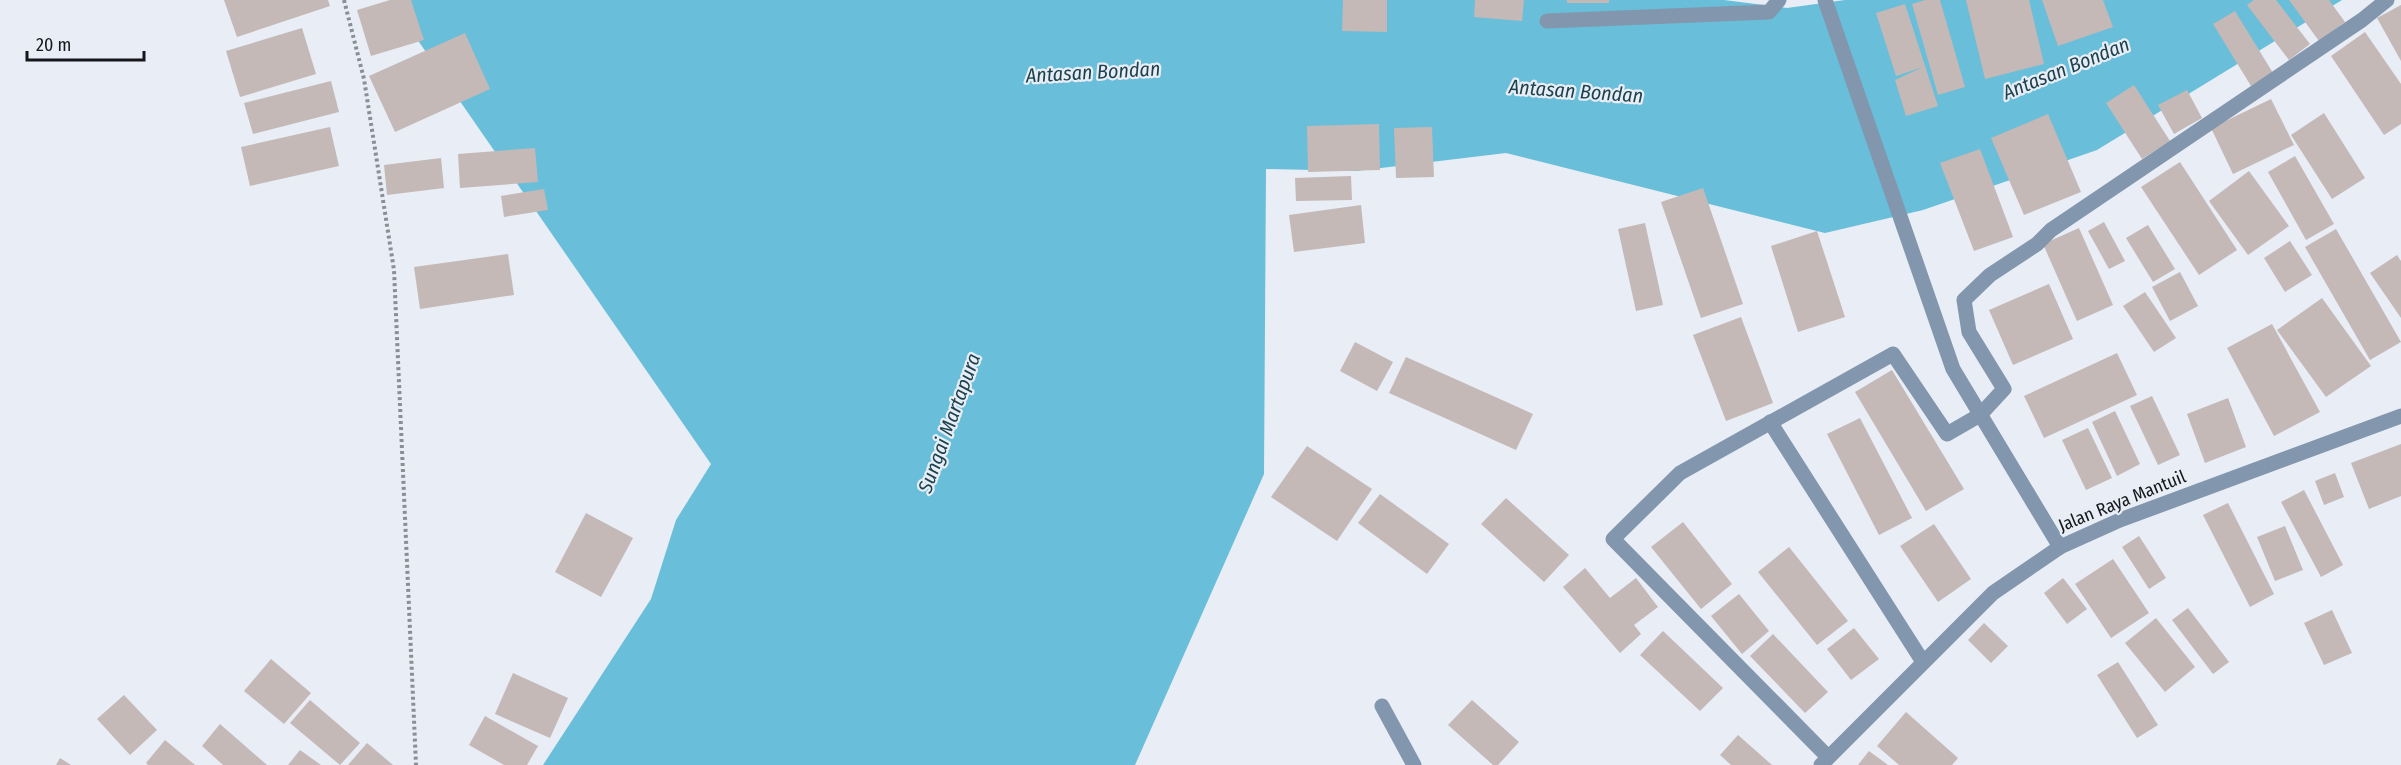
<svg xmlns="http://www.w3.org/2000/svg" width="2401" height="765" font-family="'Fira Sans Condensed',sans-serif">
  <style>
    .water { fill: #69bed9 }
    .building { fill: #c4b9b6 }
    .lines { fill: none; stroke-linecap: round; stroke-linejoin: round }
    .path { stroke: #8b8f95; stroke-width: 4; stroke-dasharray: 3 3; stroke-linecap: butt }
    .minor { stroke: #8296ad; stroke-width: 15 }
    .labels { text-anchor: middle; stroke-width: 4.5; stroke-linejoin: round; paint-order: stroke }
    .street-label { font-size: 18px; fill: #15171a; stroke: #e8edf6 }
    .water-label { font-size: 20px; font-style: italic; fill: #1b424d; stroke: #e8edf6 }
  </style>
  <rect width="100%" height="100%" fill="#e8edf6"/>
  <polygon class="water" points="390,0 1724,0 1787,8 1845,0 2342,0 2097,150 1923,210 1825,233 1506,153 1356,171 1266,169 1264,474 1135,765 543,765 651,599 676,520 711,464"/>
  <g class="building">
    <polygon points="224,0 328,0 330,6 237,37"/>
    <polygon points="390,0 411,0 424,40 371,56 357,10"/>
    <polygon points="1343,0 1387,0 1387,32 1342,31"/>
    <polygon points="1475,0 1524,0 1522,21 1474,17"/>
    <rect x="1567" y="0" width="42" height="3"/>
    <polygon points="1925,0 1940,0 1965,87 1938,95 1912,4"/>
    <polygon points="1966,0 2029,0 2044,64 1985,79"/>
    <polygon points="2042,0 2103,0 2113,27 2058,46"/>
    <polygon points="2254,0 2276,0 2310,44 2289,60 2247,5"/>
    <polygon points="2289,0 2329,0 2345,22 2319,41"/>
    <polygon points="1905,4 1938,106 1906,116 1895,80 1923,67 1896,76 1876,13"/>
    <polygon points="2401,5 2401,61 2377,18"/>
    <polygon points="2235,11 2273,73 2251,86 2213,24"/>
    <polygon points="302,28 316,74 240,97 226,51"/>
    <polygon points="2365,32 2401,84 2401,124 2384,135 2331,56"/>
    <polygon points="465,33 490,89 395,132 369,76"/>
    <polygon points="331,81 339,112 253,134 244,103"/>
    <polygon points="2134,85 2170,141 2142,159 2106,103"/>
    <polygon points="2187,90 2202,118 2174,134 2158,105"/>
    <polygon points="2271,99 2294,145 2233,174 2211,128"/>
    <polygon points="2324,113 2365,178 2332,199 2291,135"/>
    <polygon points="2048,114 2081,192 2024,215 1991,138"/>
    <polygon points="1379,124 1380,170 1308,172 1307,126"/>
    <polygon points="330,127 339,166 250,186 241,147"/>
    <polygon points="1432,127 1434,177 1396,178 1394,128"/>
    <polygon points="535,148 538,182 460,188 458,154"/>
    <polygon points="1980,149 2013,237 1974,251 1940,163"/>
    <polygon points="2295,156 2334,224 2306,240 2268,172"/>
    <polygon points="441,158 444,188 387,195 384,165"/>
    <polygon points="2180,162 2237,250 2199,275 2141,187"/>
    <polygon points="2249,171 2289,226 2248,255 2209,201"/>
    <polygon points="1351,176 1352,200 1296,201 1295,178"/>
    <polygon points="1703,188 1743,304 1701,318 1661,202"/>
    <polygon points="544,189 548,210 504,217 501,196"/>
    <polygon points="1361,205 1365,243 1294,252 1289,215"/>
    <polygon points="2104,222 2125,261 2109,269 2088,231"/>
    <polygon points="1645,223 1663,305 1636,311 1618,229"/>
    <polygon points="2148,225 2175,269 2153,282 2126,238"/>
    <polygon points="2079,228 2113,305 2077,321 2043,244"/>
    <polygon points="2336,229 2401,342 2370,360 2305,247"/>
    <polygon points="1817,231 1845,317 1798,332 1771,246"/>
    <polygon points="2290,241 2312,275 2285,292 2264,258"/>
    <polygon points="508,254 514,295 420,309 414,267"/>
    <polygon points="2397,255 2401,261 2401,318 2370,273"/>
    <polygon points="2180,272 2198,306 2170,321 2152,287"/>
    <polygon points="2049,284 2073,339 2013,365 1989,310"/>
    <polygon points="2145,292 2176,338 2154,352 2123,306"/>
    <polygon points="2322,298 2371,366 2326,397 2277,330"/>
    <polygon points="1741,317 1773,403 1726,421 1693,335"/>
    <polygon points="2272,324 2320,412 2274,436 2227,348"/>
    <polygon points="1355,342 1393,362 1377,391 1340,371"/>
    <polygon points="2117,353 2137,395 2044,438 2024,396"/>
    <polygon points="1406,357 1533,414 1516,450 1389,393"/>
    <polygon points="1892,370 1964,489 1926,511 1855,392"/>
    <polygon points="2152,396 2180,455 2158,465 2130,406"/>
    <polygon points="2228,398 2246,447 2205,463 2187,414"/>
    <polygon points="2115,411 2140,464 2117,476 2092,422"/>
    <polygon points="1860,418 1912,518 1879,535 1827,434"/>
    <polygon points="2088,428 2112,478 2086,490 2062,440"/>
    <polygon points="2401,444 2401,496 2369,509 2351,463"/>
    <polygon points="1307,446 1372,489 1337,541 1271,497"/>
    <polygon points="2335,473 2344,497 2324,505 2315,481"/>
    <polygon points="2304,490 2343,565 2321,577 2281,502"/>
    <polygon points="1380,494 1449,544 1427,574 1358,523"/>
    <polygon points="1506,498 1569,555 1544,582 1481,524"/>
    <polygon points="2228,503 2274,594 2250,607 2203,515"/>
    <polygon points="586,513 633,538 601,597 555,572"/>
    <polygon points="1683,522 1732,584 1701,609 1651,547"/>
    <polygon points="1934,524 1971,579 1938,602 1900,546"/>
    <polygon points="2285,526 2303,570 2275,581 2257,537"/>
    <polygon points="2139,536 2166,578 2149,589 2122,547"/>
    <polygon points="1789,547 1848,621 1817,645 1758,572"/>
    <polygon points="2113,559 2149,613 2111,638 2075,584"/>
    <polygon points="1585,568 1610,598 1636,578 1658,607 1634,625 1641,634 1620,653 1563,587"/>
    <polygon points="2063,578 2087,609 2067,624 2044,593"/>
    <polygon points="1739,594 1769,631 1742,654 1711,616"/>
    <polygon points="2188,608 2229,662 2213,674 2172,620"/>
    <polygon points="2332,610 2352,653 2324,665 2304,623"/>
    <polygon points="2156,618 2195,667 2165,692 2125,643"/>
    <polygon points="1984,623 2008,646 1991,663 1968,640"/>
    <polygon points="1854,628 1879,659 1851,680 1827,649"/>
    <polygon points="1663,631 1723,688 1700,711 1640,655"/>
    <polygon points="1773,634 1828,692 1805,713 1750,656"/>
    <polygon points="271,659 311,693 284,724 244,691"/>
    <polygon points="2118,662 2158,725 2137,738 2097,675"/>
    <polygon points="513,673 568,698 550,738 495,714"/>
    <polygon points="124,695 157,730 130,755 97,719"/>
    <polygon points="310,700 360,743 340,765 290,723"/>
    <polygon points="1472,700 1519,742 1498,765 1493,765 1448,725"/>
    <polygon points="1906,712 1958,758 1952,765 1899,765 1877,746"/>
    <polygon points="485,716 538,746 527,765 504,765 469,745"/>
    <polygon points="220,724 267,765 223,765 202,746"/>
    <polygon points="1738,735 1772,765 1731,765 1720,755"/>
    <polygon points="165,740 195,765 148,765 146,763"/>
    <polygon points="367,743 393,765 348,765"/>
    <polygon points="300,750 321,765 288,765"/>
    <polygon points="1869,751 1888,765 1858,765"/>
    <polygon points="60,758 71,765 56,765"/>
  </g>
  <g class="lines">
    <polyline class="path" points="344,0 364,79 394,270 416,765"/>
    <g class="minor">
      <polyline points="1825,0 1953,369 2060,547"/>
      <polyline points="1547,21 1769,12 1779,0"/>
      <polyline points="1770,422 1923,662"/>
      <polyline points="1382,706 1414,765"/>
      <polyline points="1828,757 1613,539 1680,473 1893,354 1947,434 1980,415 2004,389 1969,332 1964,300 1990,275 2037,244 2051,230 2362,20 2387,0"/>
      <polyline points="1821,765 1993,593 2060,547 2120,520 2401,416"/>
    </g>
  </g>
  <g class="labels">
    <g class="street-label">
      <text transform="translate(2122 501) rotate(-22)" y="6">Jalan Raya Mantuil</text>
    </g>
    <g class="water-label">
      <text transform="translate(2066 68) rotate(-22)" y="7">Antasan Bondan</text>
      <text transform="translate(1093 72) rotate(-3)" y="7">Antasan Bondan</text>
      <text transform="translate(1576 91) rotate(4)" y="7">Antasan Bondan</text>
      <text transform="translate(949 423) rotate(-70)" y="7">Sungai Martapura</text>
    </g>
  </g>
  <path d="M27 51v9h117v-9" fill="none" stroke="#15171a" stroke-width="3"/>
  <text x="36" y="51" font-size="18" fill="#15171a" stroke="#e8edf6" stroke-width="4.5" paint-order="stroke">20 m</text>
</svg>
